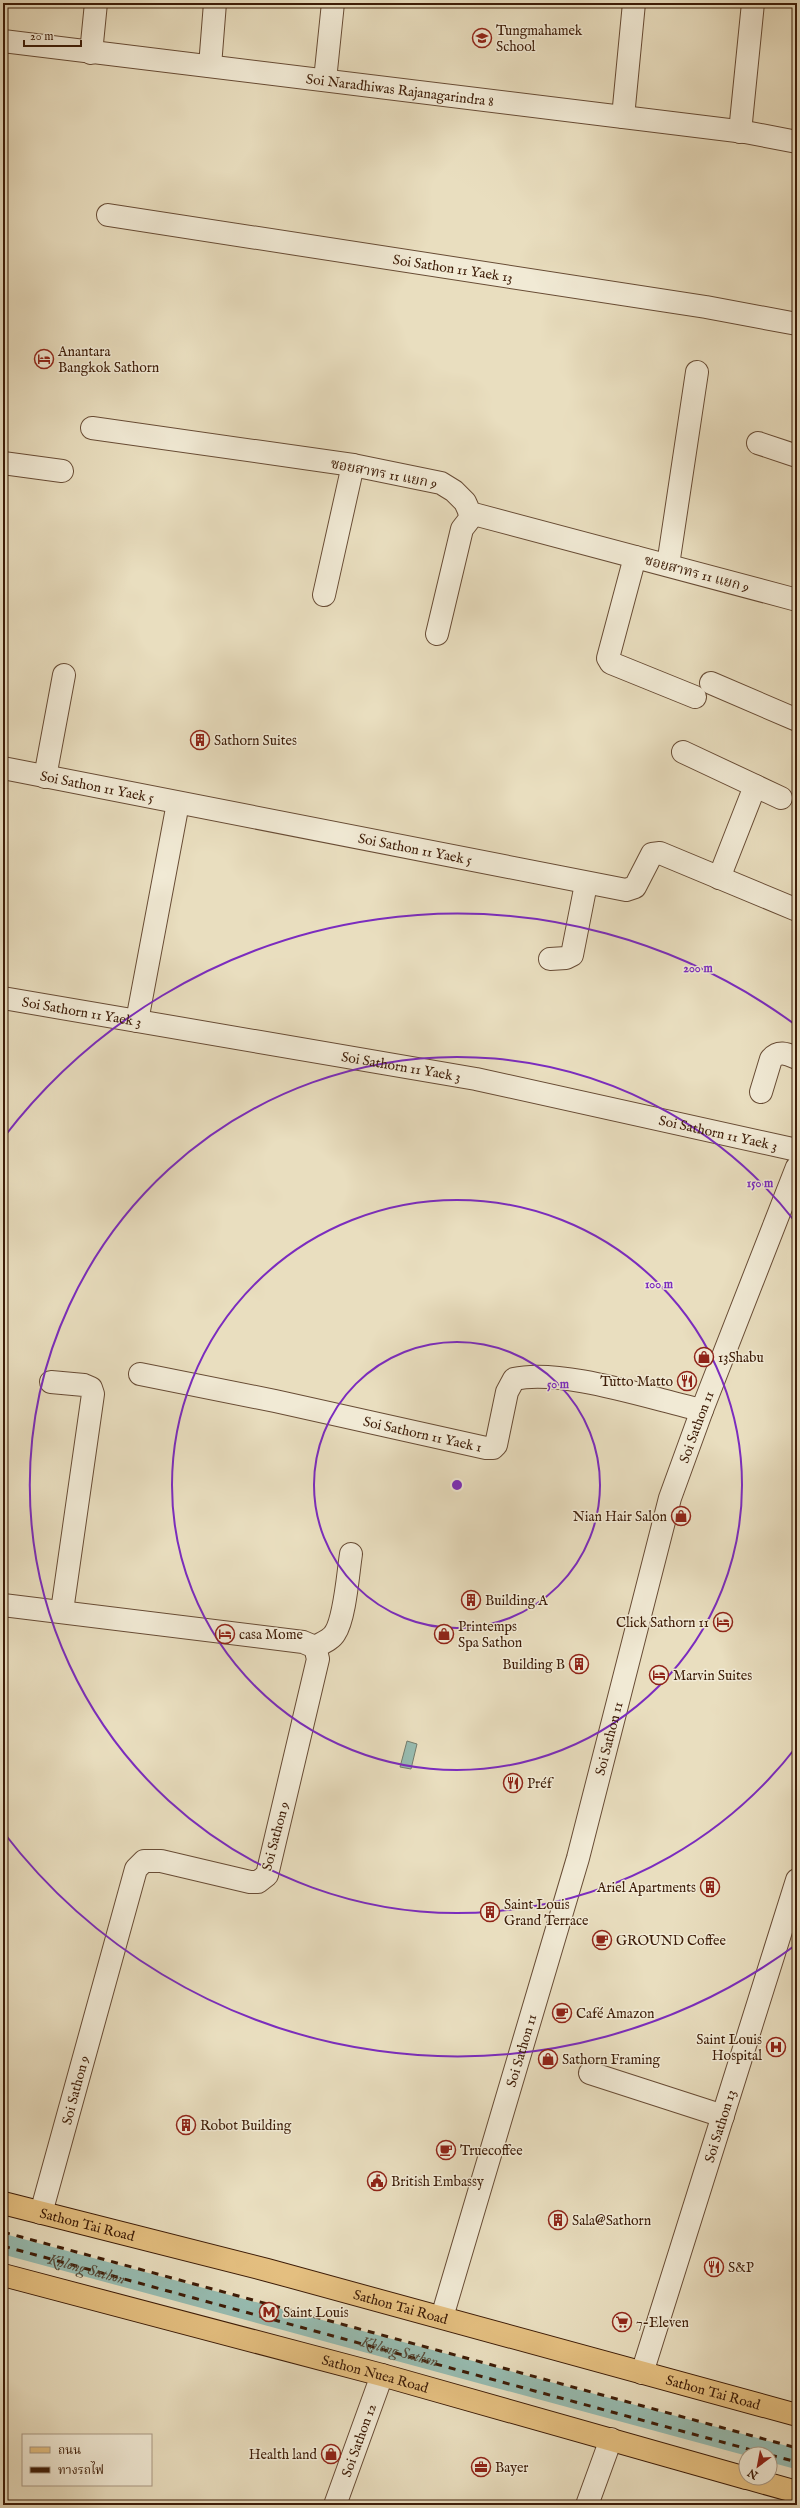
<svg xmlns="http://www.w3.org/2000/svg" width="800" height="2508" font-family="'IM FELL English','Noto Serif Thai',serif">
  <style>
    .water { fill: #97bcb1; stroke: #737c6d }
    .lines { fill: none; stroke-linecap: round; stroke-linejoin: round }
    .canal { stroke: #97bcb1; stroke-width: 20 }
    .minor-casing { stroke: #684c35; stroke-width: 24 }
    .tertiary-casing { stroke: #684c35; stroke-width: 24 }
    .primary-casing { stroke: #3d1c07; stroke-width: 24 }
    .minor { stroke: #f1ead5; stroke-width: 22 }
    .tertiary { stroke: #f1ead5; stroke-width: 22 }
    .primary { stroke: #e4bf80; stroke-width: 22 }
    .rail { stroke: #3d1c07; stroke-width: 3; stroke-dasharray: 7 7; stroke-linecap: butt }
    .ring { fill: none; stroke: #7b2cbf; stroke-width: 2 }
    .labels { text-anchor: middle; stroke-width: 3; stroke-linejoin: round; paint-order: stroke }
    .poi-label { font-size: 14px; fill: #3d1c07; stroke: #f1ead5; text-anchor: start }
    .street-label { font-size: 14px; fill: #3d1c07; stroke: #f1ead5 }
    .water-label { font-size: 15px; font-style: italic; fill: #584c3a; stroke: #f1ead5 }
    .centre { fill: #7b2cbf; stroke: #f1ead5; stroke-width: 2 }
    .ring-label { font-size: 12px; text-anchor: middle; font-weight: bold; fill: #7b2cbf; stroke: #f1ead5; stroke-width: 3; stroke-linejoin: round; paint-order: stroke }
  </style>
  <rect width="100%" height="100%" fill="#e9debf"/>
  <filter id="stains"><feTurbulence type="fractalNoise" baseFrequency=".005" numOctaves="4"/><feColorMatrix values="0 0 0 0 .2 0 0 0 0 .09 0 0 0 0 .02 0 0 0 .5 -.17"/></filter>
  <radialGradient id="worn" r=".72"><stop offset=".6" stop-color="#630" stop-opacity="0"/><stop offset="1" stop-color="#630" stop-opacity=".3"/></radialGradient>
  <polygon class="water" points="407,1741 417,1744 411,1769 400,1767"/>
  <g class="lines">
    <path class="canal" id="s1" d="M3 2244 797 2459"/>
    <defs>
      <g id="minor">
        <path id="s2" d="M3 41 745 132 797 142"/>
        <polyline points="91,53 96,3"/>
        <polyline points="210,66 215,3"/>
        <polyline points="325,80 333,3"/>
        <polyline points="623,117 634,3"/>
        <polyline points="740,132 753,3"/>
        <path id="s3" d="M108 215 706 307 797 324"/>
        <polyline points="92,428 353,465 441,483 454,491 465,502 470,513 797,600"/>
        <polyline points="758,443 797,456"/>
        <polyline points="3,463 62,471"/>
        <polyline points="635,557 608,658 611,663 695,697"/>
        <polyline points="668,565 697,372"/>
        <polyline points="324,595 353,465"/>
        <polyline points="437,634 462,529 469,520 470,513"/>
        <polyline points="711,683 797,720"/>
        <polyline points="683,752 781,798"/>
        <path id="s4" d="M3 768 626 890 635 887 652 854 660 853 797 910"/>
        <polyline points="45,777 64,675"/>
        <polyline points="719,878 755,786"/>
        <polyline points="550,959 566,958 572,955 586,884"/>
        <path id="s5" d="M3 998 476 1079 797 1150"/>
        <polyline points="137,1021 178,803"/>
        <path d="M761 1092 771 1059C779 1050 787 1054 797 1058"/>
        <path id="s6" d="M140 1374 275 1401 486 1448H493L496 1445 507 1392 514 1379C562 1368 652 1399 702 1410"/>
        <polyline points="51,1382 84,1385 91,1388 93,1394 62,1611"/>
        <polyline points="3,1605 303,1642 315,1647 318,1659 267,1875 258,1882 250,1882 161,1861 144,1861 136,1869 41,2213"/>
        <path d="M315 1647C322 1643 331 1640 335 1633 345 1618 348 1573 351 1554"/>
        <polyline points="590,2073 723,2116"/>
        <path id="s7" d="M642 2373 797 1880"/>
        <path id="s8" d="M335 2505 382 2375"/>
        <polyline points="587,2505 611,2439"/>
      </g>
      <g id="tertiary">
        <path id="s9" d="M442 2317 578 1858 670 1498 702 1410 797 1167"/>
      </g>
      <g id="primary">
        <path id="s10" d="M3 2203 267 2270 797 2415"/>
        <path id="s11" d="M3 2275 382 2375 746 2478"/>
        <polyline points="747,2478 797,2492"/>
      </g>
    </defs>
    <use href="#minor" class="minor-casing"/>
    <use href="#tertiary" class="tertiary-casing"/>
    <use href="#primary" class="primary-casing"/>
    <use href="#minor" class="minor"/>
    <use href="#tertiary" class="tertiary"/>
    <use href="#primary" class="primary"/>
    <g class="rail">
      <polyline points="3,2232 797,2448"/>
      <path id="s12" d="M3 2246 766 2454"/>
      <polyline points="770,2455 797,2462"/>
    </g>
  </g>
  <g class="ring">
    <circle cx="457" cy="1485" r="143"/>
    <circle cx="457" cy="1485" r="285"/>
    <path d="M797 1746A428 428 0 1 1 797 1224"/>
    <path d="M797 1944A571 571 0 0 1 4 1833M4 1137A571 571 0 0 1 797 1026"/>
  </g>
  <defs>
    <symbol id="school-ring" viewBox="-11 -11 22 22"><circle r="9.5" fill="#f1ead5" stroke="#8f2418" stroke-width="1.5"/><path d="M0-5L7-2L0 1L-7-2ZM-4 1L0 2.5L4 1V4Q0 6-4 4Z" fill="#8f2418"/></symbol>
    <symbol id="hotel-ring" viewBox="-11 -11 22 22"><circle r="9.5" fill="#f1ead5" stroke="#8f2418" stroke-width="1.5"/><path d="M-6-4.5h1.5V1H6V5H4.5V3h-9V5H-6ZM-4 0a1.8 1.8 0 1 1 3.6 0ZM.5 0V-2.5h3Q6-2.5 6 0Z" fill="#8f2418"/></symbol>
    <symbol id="building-ring" viewBox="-11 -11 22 22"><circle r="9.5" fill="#f1ead5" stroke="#8f2418" stroke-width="1.5"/><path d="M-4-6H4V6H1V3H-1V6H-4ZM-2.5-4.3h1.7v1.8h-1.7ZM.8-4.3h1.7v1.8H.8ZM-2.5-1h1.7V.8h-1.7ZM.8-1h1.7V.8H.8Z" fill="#8f2418"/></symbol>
    <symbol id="shop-ring" viewBox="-11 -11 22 22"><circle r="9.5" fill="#f1ead5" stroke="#8f2418" stroke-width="1.5"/><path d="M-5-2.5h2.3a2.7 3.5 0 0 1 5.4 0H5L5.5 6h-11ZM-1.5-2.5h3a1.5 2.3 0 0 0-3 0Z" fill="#8f2418"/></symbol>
    <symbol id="restaurant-ring" viewBox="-11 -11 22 22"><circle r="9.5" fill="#f1ead5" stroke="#8f2418" stroke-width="1.5"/><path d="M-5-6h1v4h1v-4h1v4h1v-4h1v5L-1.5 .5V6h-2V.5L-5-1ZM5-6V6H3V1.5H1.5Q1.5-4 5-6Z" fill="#8f2418"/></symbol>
    <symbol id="cafe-ring" viewBox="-11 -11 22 22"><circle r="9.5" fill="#f1ead5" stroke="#8f2418" stroke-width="1.5"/><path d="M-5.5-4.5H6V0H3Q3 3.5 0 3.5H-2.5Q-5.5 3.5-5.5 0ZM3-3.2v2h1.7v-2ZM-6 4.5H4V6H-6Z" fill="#8f2418"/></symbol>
    <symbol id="hospital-ring" viewBox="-11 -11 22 22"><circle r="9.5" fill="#f1ead5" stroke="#8f2418" stroke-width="1.5"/><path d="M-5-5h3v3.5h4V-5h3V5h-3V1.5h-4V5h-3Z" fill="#8f2418"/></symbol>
    <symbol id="civic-ring" viewBox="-11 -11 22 22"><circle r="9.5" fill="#f1ead5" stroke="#8f2418" stroke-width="1.5"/><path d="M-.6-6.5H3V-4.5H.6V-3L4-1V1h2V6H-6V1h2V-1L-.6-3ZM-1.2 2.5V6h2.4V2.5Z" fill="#8f2418"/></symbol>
    <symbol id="metro-ring" viewBox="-11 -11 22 22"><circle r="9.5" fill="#f1ead5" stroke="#8f2418" stroke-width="1.5"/><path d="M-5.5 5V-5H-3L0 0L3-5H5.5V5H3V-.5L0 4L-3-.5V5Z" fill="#8f2418"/></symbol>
    <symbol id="supermarket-ring" viewBox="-11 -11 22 22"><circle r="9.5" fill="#f1ead5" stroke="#8f2418" stroke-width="1.5"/><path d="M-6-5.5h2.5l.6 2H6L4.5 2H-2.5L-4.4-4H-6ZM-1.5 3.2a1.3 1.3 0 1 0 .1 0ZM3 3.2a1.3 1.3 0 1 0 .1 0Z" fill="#8f2418"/></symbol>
    <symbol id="office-ring" viewBox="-11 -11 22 22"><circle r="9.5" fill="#f1ead5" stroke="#8f2418" stroke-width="1.5"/><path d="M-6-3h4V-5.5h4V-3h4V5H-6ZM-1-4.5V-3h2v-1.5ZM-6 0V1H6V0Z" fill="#8f2418"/></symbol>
  </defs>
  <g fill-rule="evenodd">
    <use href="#school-ring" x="471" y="27" width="22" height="22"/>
    <use href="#hotel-ring" x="33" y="348" width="22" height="22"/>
    <use href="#building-ring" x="189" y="729" width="22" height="22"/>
    <use href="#shop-ring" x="693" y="1346" width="22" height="22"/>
    <use href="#restaurant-ring" x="676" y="1370" width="22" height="22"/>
    <use href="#shop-ring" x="670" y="1505" width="22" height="22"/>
    <use href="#building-ring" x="460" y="1589" width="22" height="22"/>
    <use href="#hotel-ring" x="712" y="1611" width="22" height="22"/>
    <use href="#hotel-ring" x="214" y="1623" width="22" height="22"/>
    <use href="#shop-ring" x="433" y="1623" width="22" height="22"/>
    <use href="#building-ring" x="568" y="1653" width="22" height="22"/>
    <use href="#hotel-ring" x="648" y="1664" width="22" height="22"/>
    <use href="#restaurant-ring" x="502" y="1772" width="22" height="22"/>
    <use href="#building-ring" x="699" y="1876" width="22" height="22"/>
    <use href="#building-ring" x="479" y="1901" width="22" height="22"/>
    <use href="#cafe-ring" x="591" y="1929" width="22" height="22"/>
    <use href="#cafe-ring" x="551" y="2002" width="22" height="22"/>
    <use href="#hospital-ring" x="765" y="2036" width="22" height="22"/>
    <use href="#shop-ring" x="537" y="2048" width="22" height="22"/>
    <use href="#building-ring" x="175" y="2114" width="22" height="22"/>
    <use href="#cafe-ring" x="435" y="2139" width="22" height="22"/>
    <use href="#civic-ring" x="366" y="2170" width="22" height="22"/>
    <use href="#building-ring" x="547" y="2209" width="22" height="22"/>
    <use href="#restaurant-ring" x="703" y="2256" width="22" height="22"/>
    <use href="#metro-ring" x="258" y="2301" width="22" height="22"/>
    <use href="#supermarket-ring" x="611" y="2311" width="22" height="22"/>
    <use href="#shop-ring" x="320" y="2443" width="22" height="22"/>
    <use href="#office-ring" x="470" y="2456" width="22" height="22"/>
  </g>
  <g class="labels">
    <g class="poi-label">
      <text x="496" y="35">Tungmahamek<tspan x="496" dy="16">School</tspan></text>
      <text x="58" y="356">Anantara<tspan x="58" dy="16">Bangkok Sathorn</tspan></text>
      <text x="214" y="745">Sathorn Suites</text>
      <text x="718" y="1362">13Shabu</text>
      <text x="673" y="1386" text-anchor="end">Tutto Matto</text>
      <text x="667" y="1521" text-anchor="end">Nian Hair Salon</text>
      <text x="485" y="1605">Building A</text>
      <text x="709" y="1627" text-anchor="end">Click Sathorn 11</text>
      <text x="458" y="1631">Printemps<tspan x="458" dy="16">Spa Sathon</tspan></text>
      <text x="239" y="1639">casa Mome</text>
      <text x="565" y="1669" text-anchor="end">Building B</text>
      <text x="673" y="1680">Marvin Suites</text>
      <text x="527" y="1788">Préf</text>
      <text x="696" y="1892" text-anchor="end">Ariel Apartments</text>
      <text x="504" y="1909">Saint Louis<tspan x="504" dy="16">Grand Terrace</tspan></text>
      <text x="616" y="1945">GROUND Coffee</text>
      <text x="576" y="2018">Café Amazon</text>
      <text x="762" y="2044" text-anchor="end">Saint Louis<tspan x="762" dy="16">Hospital</tspan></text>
      <text x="562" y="2064">Sathorn Framing</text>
      <text x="200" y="2130">Robot Building</text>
      <text x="460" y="2155">Truecoffee</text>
      <text x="391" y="2186">British Embassy</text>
      <text x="572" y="2225">Sala@Sathorn</text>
      <text x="728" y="2272">S&amp;P</text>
      <text x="283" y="2317">Saint Louis</text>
      <text x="636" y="2327">7-Eleven</text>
      <text x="317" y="2459" text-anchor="end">Health land</text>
      <text x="495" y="2472">Bayer</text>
    </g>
    <g class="street-label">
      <text dy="5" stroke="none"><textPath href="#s2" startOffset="400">Soi Naradhiwas Rajanagarindra 8</textPath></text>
      <text dy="5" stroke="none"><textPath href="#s3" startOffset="349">Soi Sathon 11 Yaek 13</textPath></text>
      <text transform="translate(384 473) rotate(11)" y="5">ซอยสาทร 11 แยก 9</text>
      <text transform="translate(697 573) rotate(15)" y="5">ซอยสาทร 11 แยก 9</text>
      <text dy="5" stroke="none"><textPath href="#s4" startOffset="96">Soi Sathon 11 Yaek 5</textPath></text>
      <text dy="5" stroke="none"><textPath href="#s4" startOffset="420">Soi Sathon 11 Yaek 5</textPath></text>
      <text dy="5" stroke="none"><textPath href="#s5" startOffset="80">Soi Sathorn 11 Yaek 3</textPath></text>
      <text dy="5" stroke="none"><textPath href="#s5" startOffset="404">Soi Sathorn 11 Yaek 3</textPath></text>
      <text dy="5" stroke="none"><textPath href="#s5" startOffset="728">Soi Sathorn 11 Yaek 3</textPath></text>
      <text dy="5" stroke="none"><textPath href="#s9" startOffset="926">Soi Sathon 11</textPath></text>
      <text dy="5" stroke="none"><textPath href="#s6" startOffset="289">Soi Sathorn 11 Yaek 1</textPath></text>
      <text dy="5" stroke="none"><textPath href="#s9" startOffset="602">Soi Sathon 11</textPath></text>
      <text transform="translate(275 1836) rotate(-75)" y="5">Soi Sathon 9</text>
      <text dy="5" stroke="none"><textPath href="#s9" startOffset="278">Soi Sathon 11</textPath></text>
      <text transform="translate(75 2090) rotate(-75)" y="5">Soi Sathon 9</text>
      <text dy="5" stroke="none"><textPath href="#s7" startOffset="259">Soi Sathon 13</textPath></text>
      <text dy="5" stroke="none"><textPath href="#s10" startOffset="87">Sathon Tai Road</textPath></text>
      <text dy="5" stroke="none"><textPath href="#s10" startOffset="411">Sathon Tai Road</textPath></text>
      <text dy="5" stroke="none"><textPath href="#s11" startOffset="385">Sathon Nuea Road</textPath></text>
      <text dy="5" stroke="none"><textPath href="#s10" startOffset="735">Sathon Tai Road</textPath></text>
      <text dy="5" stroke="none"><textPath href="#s8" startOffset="69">Soi Sathon 12</textPath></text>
    </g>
    <g class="water-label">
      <text dy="5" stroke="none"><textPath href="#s12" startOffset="87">Khlong Sathon</textPath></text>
      <text dy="5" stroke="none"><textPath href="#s1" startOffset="411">Khlong Sathon</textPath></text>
    </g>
  </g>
  <circle cx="457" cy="1485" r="6" class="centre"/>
  <g class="ring-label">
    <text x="698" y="972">200 m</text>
    <text x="760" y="1187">150 m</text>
    <text x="659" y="1288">100 m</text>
    <text x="558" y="1388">50 m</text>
  </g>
  <rect width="800" height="2508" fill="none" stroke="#e9debf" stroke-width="16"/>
  <rect x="4" y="4" width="792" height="2500" fill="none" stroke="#3d1c07" stroke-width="2"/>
  <rect x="8" y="8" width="784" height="2492" fill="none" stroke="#3d1c07"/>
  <rect x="22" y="2434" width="130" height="52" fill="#f1ead5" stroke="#a99883"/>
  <rect x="30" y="2447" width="20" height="6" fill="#e4bf80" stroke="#a99883"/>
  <text x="58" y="2454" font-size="12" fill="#3d1c07">ถนน</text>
  <rect x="30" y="2467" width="20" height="6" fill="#3d1c07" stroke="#a99883"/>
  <text x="58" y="2474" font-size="12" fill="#3d1c07">ทางรถไฟ</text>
  <g transform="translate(758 2466) rotate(212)"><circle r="19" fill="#f1ead5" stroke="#a99883"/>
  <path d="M0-3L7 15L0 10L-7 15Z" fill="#8f2418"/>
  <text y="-6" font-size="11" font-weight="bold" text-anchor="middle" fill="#3d1c07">N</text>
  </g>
  <path d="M24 40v6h57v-6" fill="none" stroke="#3d1c07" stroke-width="2"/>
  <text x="30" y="40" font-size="12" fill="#3d1c07" stroke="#f1ead5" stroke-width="3" paint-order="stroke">20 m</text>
  <rect width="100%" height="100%" filter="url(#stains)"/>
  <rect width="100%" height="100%" fill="url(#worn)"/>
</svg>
